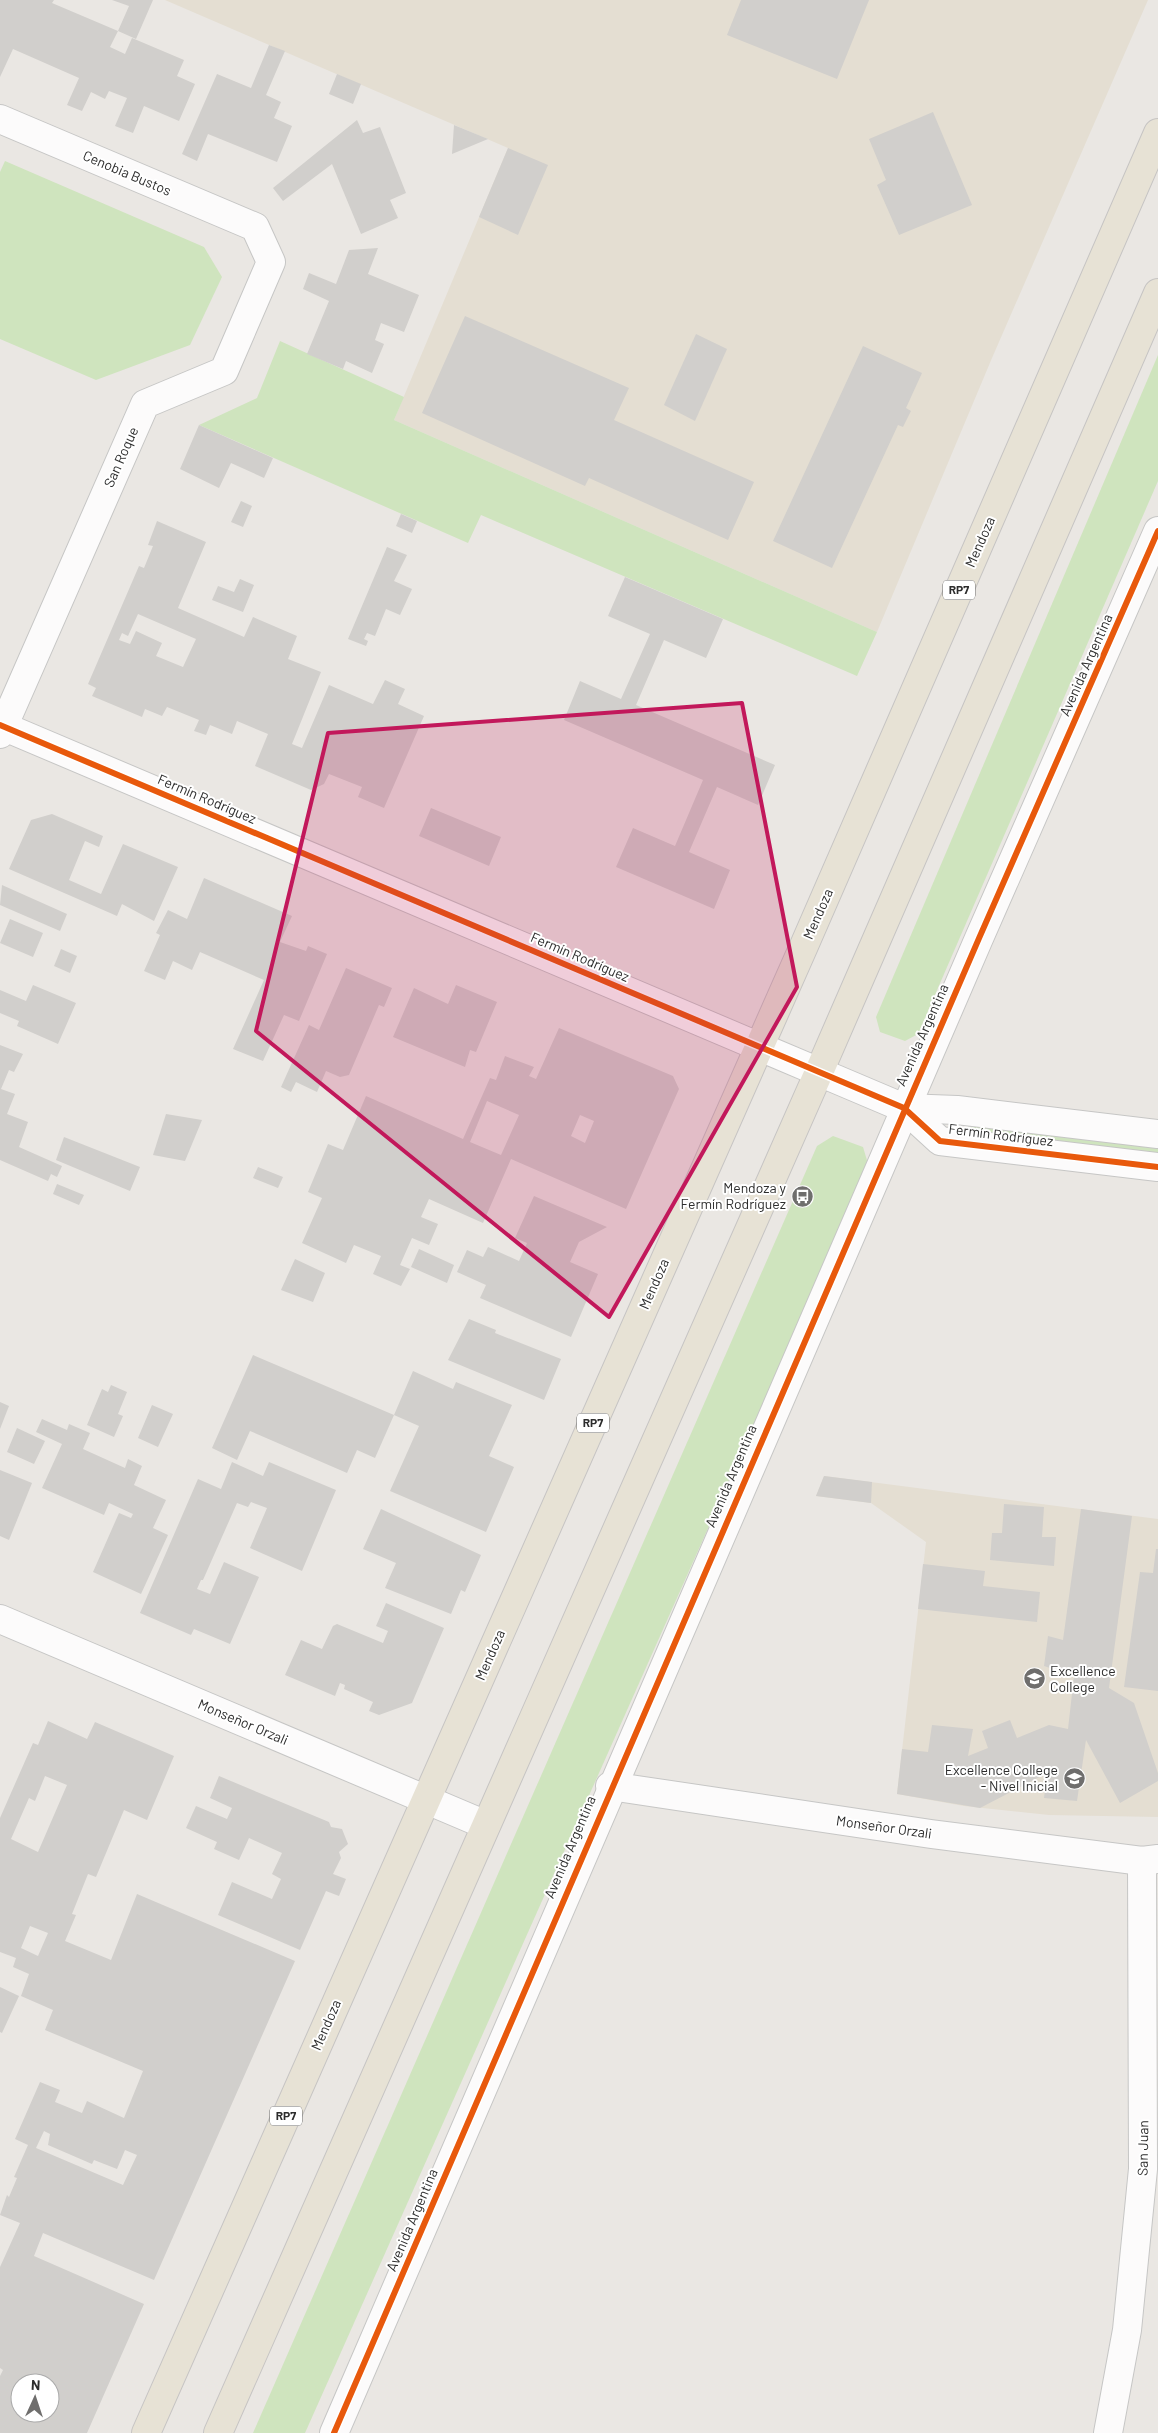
<svg xmlns="http://www.w3.org/2000/svg" width="1158" height="2433" font-family="Barlow,sans-serif">
  <style>
    .education { fill: #e4ded2 }
    .green { fill: #cfe4be }
    .building { fill: #d1cfcc; fill-rule: evenodd }
    .lines { fill: none; stroke-linecap: round; stroke-linejoin: round }
    .street-casing { stroke: #c6c6c5; stroke-width: 30 }
    .secondary-casing { stroke: #c6c6c5; stroke-width: 30 }
    .primary-casing { stroke: #c6c4c3; stroke-width: 30 }
    .street { stroke: #fcfbfb; stroke-width: 28 }
    .secondary { stroke: #fcfbfb; stroke-width: 28 }
    .primary { stroke: #e7e2d5; stroke-width: 28 }
    .cycleway-casing { stroke: #fff; stroke-width: 9 }
    .cycleway { stroke: #e8590c; stroke-width: 6 }
    .marked { fill: #c2185b; fill-opacity: 0.2; stroke: #c2185b; stroke-width: 4; stroke-linejoin: round }
    .labels { text-anchor: middle; stroke-width: 4; stroke-linejoin: round; paint-order: stroke }
    .shield { fill: #fff; stroke: #6c6c6c; stroke-width: 1 }
    .shield-label { font-size: 12px; font-weight: bold; fill: #2d2d2d }
    .street-label { font-size: 14px; fill: #2d2d2d; stroke: #fff }
    .poi-label { font-size: 14px; fill: #2d2d2d; stroke: #fff; text-anchor: end }
  </style>
  <rect width="100%" height="100%" fill="#eae7e3"/>
  <g class="education">
    <polygon points="165,0 1148,0 992,358 877,632 394,420 508,148"/>
    <polygon points="824,1476 1158,1519 1158,1817 1049,1815 964,1806 897,1794 926,1542 871,1503 816,1496"/>
  </g>
  <g class="green">
    <polygon points="5,161 204,247 222,277 190,345 96,380 0,339 0,172"/>
    <polygon points="280,341 404,397 394,420 877,632 857,676 481,515 468,543 199,425 257,398"/>
    <polygon points="1158,355 1158,481 918,1034 905,1041 880,1032 876,1017"/>
    <polygon points="972,1120 1158,1142 1158,1157 970,1135"/>
    <polygon points="833,1136 863,1147 869,1167 305,2433 253,2433 817,1146"/>
  </g>
  <g class="building">
    <polygon points="0,0 54,0 52,3 118,31 110,47 125,54 132,38 184,60 177,76 195,84 179,121 144,106 133,133 115,126 127,98 109,91 105,99 91,92 82,111 67,105 79,78 13,49 0,77"/>
    <polygon points="112,0 153,0 136,39 118,31 129,6"/>
    <polygon points="741,0 869,0 837,79 727,35"/>
    <polygon points="269,45 285,51 266,95 281,102 274,118 292,126 277,162 208,134 197,161 182,154 217,74 251,88"/>
    <polygon points="337,74 361,84 353,104 329,94"/>
    <polygon points="933,112 972,205 899,235 877,185 886,180 869,139"/>
    <polygon points="357,120 363,133 380,127 406,193 390,200 398,218 361,234 332,164 283,201 273,188"/>
    <polygon points="454,125 488,139 452,154"/>
    <polygon points="508,148 548,165 518,235 479,217"/>
    <polygon points="378,248 368,274 419,295 404,332 381,323 375,340 384,344 372,373 346,361 343,369 307,354 329,301 303,289 309,273 336,284 349,250"/>
    <polygon points="465,316 629,388 614,420 754,482 728,540 589,478 585,486 422,413"/>
    <polygon points="696,334 727,349 695,421 664,405"/>
    <polygon points="863,346 922,373 906,408 911,411 903,427 898,425 832,568 773,541"/>
    <polygon points="199,425 273,458 264,478 231,463 219,488 180,469"/>
    <polygon points="241,501 252,506 243,527 231,522"/>
    <polygon points="401,514 417,521 412,533 396,526"/>
    <path d="M157 521 206 542 178 608 244 637 253 617 297 636 288 659 321 672 292 744 302 748 329 685 373 704 385 680 405 689 398 704 424 716 384 808 358 797 362 787 329 774 324 784 311 790 255 766 268 734 237 721 232 734 210 725 206 735 194 731 199 720 167 707 162 716 145 709 142 717 92 696 96 688 88 684 139 566 144 568 153 546 148 545ZM138 614 196 639 183 667 156 656 162 643 136 631 130 644 119 640 122 633 128 636Z"/>
    <polygon points="387,547 407,555 394,581 412,589 400,615 386,609 375,636 367,633 364,639 368,641 366,646 348,639"/>
    <polygon points="625,577 723,619 706,658 664,640 636,705 775,765 758,805 717,787 689,852 730,870 714,909 616,867 633,828 675,846 703,780 564,720 580,681 621,699 650,634 608,616"/>
    <polygon points="240,579 254,585 243,612 212,600 218,586 234,592"/>
    <polygon points="431,808 501,837 489,866 419,836"/>
    <polygon points="52,814 103,836 99,847 85,841 69,880 101,894 123,844 178,867 154,921 122,904 117,916 9,869 31,820"/>
    <polygon points="204,878 292,916 280,942 306,951 308,946 327,954 299,1021 284,1015 263,1061 233,1049 264,980 200,952 192,970 173,961 165,980 144,971 160,935 156,933 168,910 187,919"/>
    <polygon points="2,885 67,914 60,931 0,905"/>
    <polygon points="10,919 43,933 33,957 0,943"/>
    <polygon points="61,949 77,956 70,973 54,966"/>
    <polygon points="346,968 392,988 384,1007 379,1005 349,1075 340,1077 326,1071 317,1092 296,1082 291,1092 281,1087 309,1025 319,1030"/>
    <polygon points="33,985 76,1003 58,1044 17,1026 19,1021 0,1013 0,990 26,1001"/>
    <polygon points="456,985 497,1002 476,1052 470,1050 465,1067 393,1037 414,988 448,1004"/>
    <path d="M559 1028 673 1076 679 1089 626 1209 511 1159 483 1223 429 1199 421 1217 438 1224 429 1245 412 1238 400 1265 410 1269 401 1286 373 1274 381 1256 354 1245 346 1263 302 1243 322 1198 308 1192 328 1144 343 1150 366 1096 463 1139 490 1078 496 1080 505 1056 534 1067 529 1076 536 1079ZM487 1101 519 1115 501 1155 470 1142ZM580 1115 594 1121 585 1143 571 1136Z"/>
    <polygon points="0,1045 23,1054 14,1072 9,1070 1,1089 15,1094 7,1114 28,1122 19,1147 62,1166 57,1177 51,1174 48,1181 0,1160"/>
    <polygon points="166,1114 202,1120 185,1161 153,1155"/>
    <polygon points="64,1137 140,1167 130,1191 56,1160"/>
    <polygon points="258,1167 283,1177 278,1188 253,1178"/>
    <polygon points="57,1184 84,1195 79,1205 53,1194"/>
    <polygon points="534,1196 607,1227 579,1242 570,1262 598,1274 571,1337 480,1298 486,1285 457,1272 467,1250 483,1257 488,1247 519,1261 527,1243 515,1238"/>
    <polygon points="419,1249 454,1265 447,1283 411,1267"/>
    <polygon points="295,1259 325,1273 313,1302 281,1290"/>
    <polygon points="469,1319 496,1330 495,1333 561,1359 544,1400 448,1360"/>
    <polygon points="253,1355 394,1415 375,1458 357,1450 347,1473 250,1431 237,1460 212,1448"/>
    <polygon points="413,1371 453,1389 456,1382 512,1405 489,1456 514,1467 486,1532 390,1491 419,1426 394,1415"/>
    <polygon points="111,1385 127,1392 118,1414 123,1416 114,1437 87,1425 102,1389 108,1392"/>
    <polygon points="0,1402 9,1406 0,1429"/>
    <polygon points="152,1405 173,1414 158,1447 138,1438"/>
    <polygon points="42,1419 67,1430 69,1424 90,1433 83,1449 125,1468 128,1459 142,1466 134,1485 166,1500 153,1528 168,1535 141,1594 93,1572 119,1513 131,1518 133,1514 109,1503 104,1515 42,1488 62,1444 36,1432"/>
    <polygon points="17,1428 45,1441 34,1464 7,1452"/>
    <polygon points="232,1462 263,1476 269,1462 336,1490 302,1571 250,1548 267,1508 251,1502 248,1507 237,1503 203,1580 201,1580 197,1589 210,1594 224,1562 259,1577 230,1644 194,1629 191,1635 140,1613 198,1479 221,1489"/>
    <polygon points="0,1470 32,1483 9,1540 0,1536"/>
    <polygon points="824,1476 872,1482 871,1503 816,1496"/>
    <polygon points="1004,1504 1044,1507 1042,1537 1056,1537 1054,1566 990,1560 992,1533 1002,1533"/>
    <polygon points="381,1509 481,1555 465,1592 461,1590 451,1614 385,1588 396,1563 363,1549"/>
    <polygon points="1081,1509 1132,1516 1109,1688 1134,1703 1158,1773 1158,1781 1120,1803 1086,1740 1077,1801 1044,1798 1047,1773 980,1808 897,1794 902,1749 928,1752 932,1725 973,1729 968,1756 988,1748 982,1731 1010,1720 1017,1738 1049,1725 1068,1729 1074,1676 1044,1666 1048,1636 1063,1640"/>
    <polygon points="1156,1549 1158,1549 1158,1691 1124,1687 1140,1572 1153,1573"/>
    <polygon points="923,1564 985,1571 983,1586 1040,1592 1037,1622 918,1609"/>
    <polygon points="386,1603 444,1628 412,1703 379,1715 369,1711 373,1702 344,1689 345,1685 340,1683 335,1696 285,1675 301,1640 322,1649 333,1626 337,1624 383,1643 388,1631 376,1626"/>
    <path d="M48 1721 87 1739 95 1722 174 1756 147 1820 124 1810 96 1877 88 1874 72 1914 76 1915 65 1941 111 1960 137 1894 295 1961 154 2280 43 2233 34 2256 144 2304 87 2433H0V2376L3 2370 0 2368V2267L20 2223 0 2215 7 2195 9 2197 17 2178 14 2177 28 2145 15 2139 40 2082 60 2090 55 2102 82 2113 87 2101 124 2118 143 2071 45 2030 53 2010 21 1996 29 1974 13 1967 16 1958 0 1952V1818L33 1743 38 1745ZM45 1776 67 1785 38 1852 11 1839 29 1798 35 1801ZM30 1926 48 1933 38 1956 21 1948ZM44 2131 50 2134 48 2145 92 2164 94 2160 117 2169 125 2150 137 2155 123 2185 36 2148ZM20 2383H50V2413H20Z"/>
    <polygon points="219,1776 329,1822 331,1827 342,1829 348,1844 339,1852 341,1858 333,1874 346,1879 339,1896 326,1891 300,1950 218,1915 232,1882 272,1899 281,1879 272,1874 282,1853 249,1838 239,1860 214,1849 217,1842 186,1828 196,1806 227,1819 232,1808 210,1798"/>
    <polygon points="0,1987 19,1996 2,2033 0,2032"/>
  </g>
  <g class="lines">
    <defs>
      <g id="street">
        <polyline points="0,119 255,227 271,262 224,371 145,404 0,734"/>
        <polyline points="819,1072 904,1108 940,1141 1158,1167"/>
        <polyline points="904,1108 957,1110 1158,1134"/>
        <polyline points="0,1619 486,1825"/>
        <polyline points="610,1786 931,1834 1142,1861 1158,1859"/>
        <path d="M334 2433C605 1797 879 1163 1158 531"/>
        <polyline points="1108,2433 1127,2330 1143,2169 1142,1861"/>
      </g>
      <polyline id="secondary" points="0,725 819,1072"/>
      <g id="primary">
        <polyline points="146,2433 803,948 1158,133"/>
        <polyline points="218,2433 819,1072 1158,293"/>
      </g>
    </defs>
    <use href="#street" class="street-casing"/>
    <use href="#secondary" class="secondary-casing"/>
    <use href="#primary" class="primary-casing"/>
    <use href="#street" class="street"/>
    <use href="#secondary" class="secondary"/>
    <use href="#primary" class="primary"/>
    <defs>
      <g id="cycleway">
        <polyline points="0,725 904,1108 940,1141 1158,1167"/>
        <path d="M334 2433C605 1797 879 1163 1158 531"/>
      </g>
    </defs>
    <use href="#cycleway" class="cycleway-casing"/>
    <use href="#cycleway" class="cycleway"/>
  </g>
  <path class="marked" d="M742 703 797 987 609 1317 256 1031 328 733Z"/>
  <defs>
    <symbol id="bus-disc" viewBox="-11 -11 22 22"><circle r="9.5" fill="#6f6e6d" stroke="#fff"/><path d="M-5-6H5V4H4V6H2V4H-2V6H-4V4H-5ZM-3.5-4V0h7V-4ZM-3.5 1.2v1.5H-2V1.2ZM2 1.2v1.5H3.5V1.2Z" fill="#fff"/></symbol>
    <symbol id="school-disc" viewBox="-11 -11 22 22"><circle r="9.5" fill="#6f6e6d" stroke="#fff"/><path d="M0-5L7-2L0 1L-7-2ZM-4 1L0 2.5L4 1V4Q0 6-4 4Z" fill="#fff"/></symbol>
  </defs>
  <g fill-rule="evenodd">
    <use href="#bus-disc" x="790" y="1184" width="25" height="25"/>
    <use href="#school-disc" x="1022" y="1666" width="25" height="25"/>
    <use href="#school-disc" x="1062" y="1766" width="25" height="25"/>
  </g>
  <g class="labels">
    <g class="shield">
      <rect x="943" y="580.5" width="32" height="19" rx="4"/>
      <rect x="577" y="1413.5" width="32" height="19" rx="4"/>
      <rect x="270" y="2106.5" width="32" height="19" rx="4"/>
    </g>
    <g class="shield-label">
      <text x="959" y="594">RP7</text>
      <text x="593" y="1427">RP7</text>
      <text x="286" y="2120">RP7</text>
    </g>
    <g class="street-label">
      <text transform="translate(127 173) rotate(23)" y="5">Cenobia Bustos</text>
      <text transform="translate(121 457) rotate(-66)" y="5">San Roque</text>
      <text transform="translate(980 542) rotate(-66)" y="5">Mendoza</text>
      <text transform="translate(1086 665) rotate(-66)" y="5">Avenida Argentina</text>
      <text transform="translate(207 799) rotate(23)" y="5">Fermín Rodríguez</text>
      <text transform="translate(818 914) rotate(-66)" y="5">Mendoza</text>
      <text transform="translate(580 957) rotate(23)" y="5">Fermín Rodríguez</text>
      <text transform="translate(922 1035) rotate(-66)" y="5">Avenida Argentina</text>
      <text transform="translate(1001 1135) rotate(7)" y="5">Fermín Rodríguez</text>
      <text transform="translate(654 1284) rotate(-66)" y="5">Mendoza</text>
      <text transform="translate(731 1476) rotate(-67)" y="5">Avenida Argentina</text>
      <text transform="translate(490 1655) rotate(-66)" y="5">Mendoza</text>
      <text transform="translate(243 1722) rotate(23)" y="5">Monseñor Orzali</text>
      <text transform="translate(884 1827) rotate(8)" y="5">Monseñor Orzali</text>
      <text transform="translate(570 1847) rotate(-67)" y="5">Avenida Argentina</text>
      <text transform="translate(326 2025) rotate(-66)" y="5">Mendoza</text>
      <text transform="translate(1143 2148) rotate(-89)" y="5">San Juan</text>
      <text transform="translate(412 2220) rotate(-67)" y="5">Avenida Argentina</text>
    </g>
    <g class="poi-label">
      <text x="786" y="1193">Mendoza y<tspan x="786" dy="16">Fermín Rodríguez</tspan></text>
      <text x="1050" y="1676" text-anchor="start">Excellence<tspan x="1050" dy="16">College</tspan></text>
      <text x="1058" y="1775">Excellence College<tspan x="1058" dy="16">- Nivel Inicial</tspan></text>
    </g>
  </g>
  <g transform="translate(35 2398) rotate(3)"><circle r="24" fill="#ffffff" stroke="#ababab"/>
  <path d="M0-4L9 19L0 12L-9 19Z" fill="#6f6e6d"/>
  <text y="-8" font-size="14" font-weight="bold" text-anchor="middle" fill="#2d2d2d">N</text>
  </g>
</svg>
